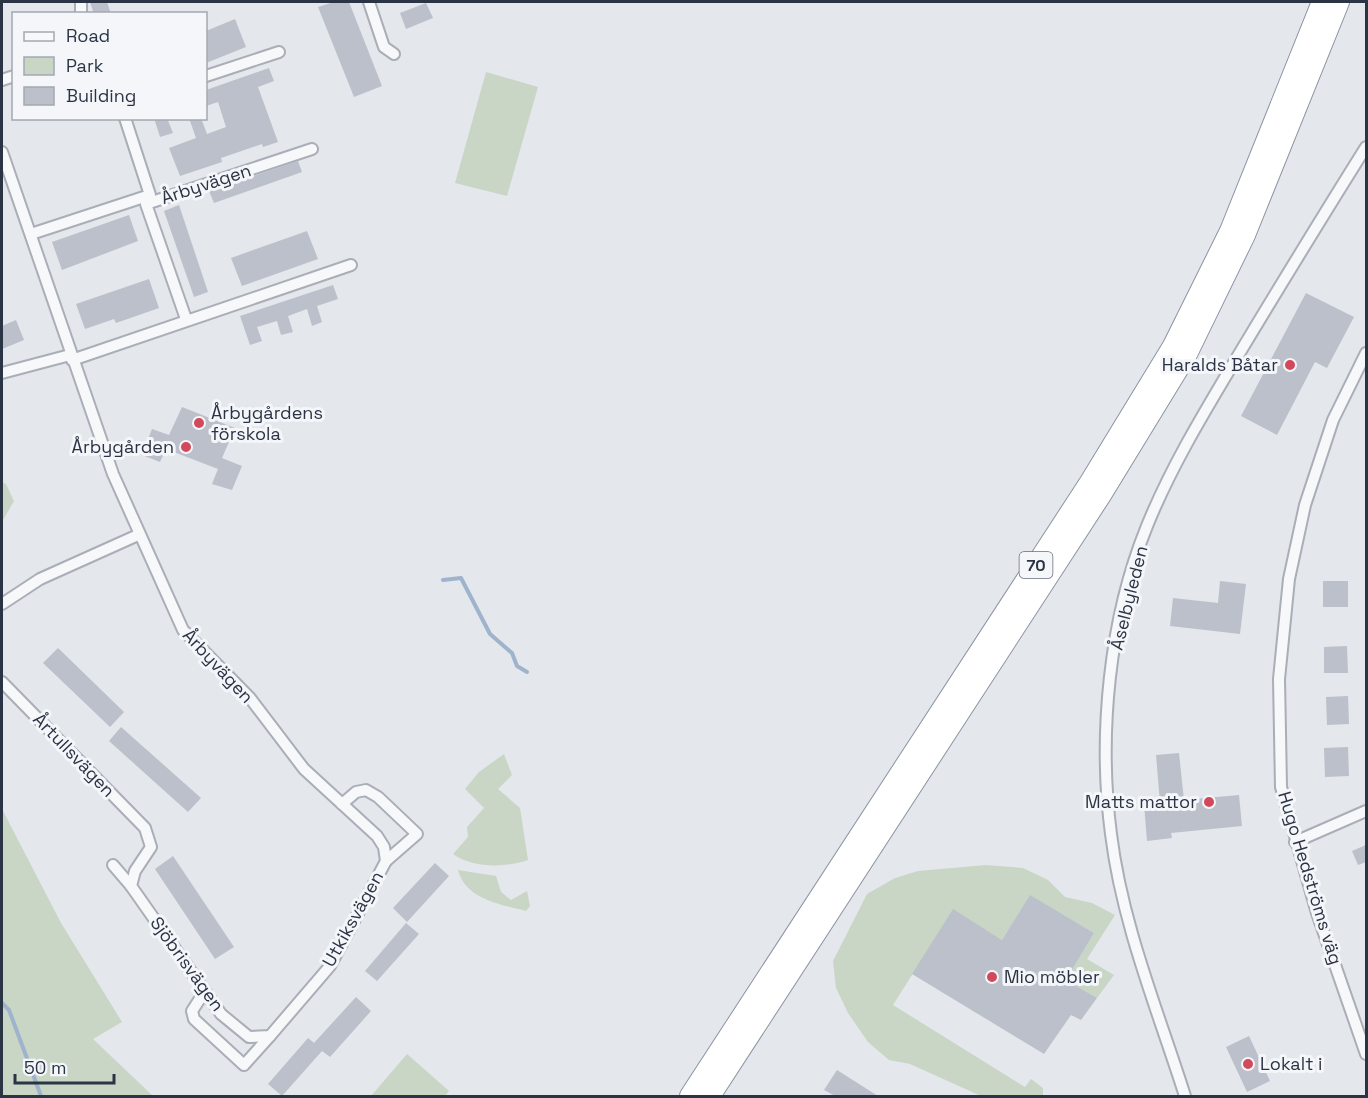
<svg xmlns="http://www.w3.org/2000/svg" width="1368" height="1098" font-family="'Space Grotesk',sans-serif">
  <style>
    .green { fill: #c9d6c5 }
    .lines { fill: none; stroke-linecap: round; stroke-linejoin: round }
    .stream { stroke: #9fb4cc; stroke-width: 4 }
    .building { fill: #bbc0ca }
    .street-casing { stroke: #a9aeb7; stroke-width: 14 }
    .highway-casing { stroke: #8b94a3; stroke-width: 22 }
    .street { stroke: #f7f8fa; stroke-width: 10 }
    .highway { stroke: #fff; stroke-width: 20 }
    .poi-dot { fill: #d1495b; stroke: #f4f6f9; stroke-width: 2 }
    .labels { text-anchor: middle; stroke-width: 6; stroke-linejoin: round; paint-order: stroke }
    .shield { fill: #f4f6f9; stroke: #676e7b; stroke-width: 1.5 }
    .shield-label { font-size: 16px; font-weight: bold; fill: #2b3445 }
    .street-label { font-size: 18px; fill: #2b3445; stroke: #f4f6f9 }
    .poi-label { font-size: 18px; fill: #2b3445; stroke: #f4f6f9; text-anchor: end }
  </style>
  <rect width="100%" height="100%" fill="#e4e7ec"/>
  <g class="green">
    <polygon points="486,72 538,87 507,196 455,183"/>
    <polygon points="2,482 6,484 14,501 2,522"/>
    <path d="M504 754 512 775 498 789 520 808 528 860C506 868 472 868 453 854L468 837 467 827 484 808 465 789 479 772Z"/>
    <polygon points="2,809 61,923 122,1022 93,1039 153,1096 2,1096"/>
    <polygon points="986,865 1023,868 1048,880 1065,897 1092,903 1115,915 1087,959 1114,975 1097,998 1066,980 1094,933 1030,896 1002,940 953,910 893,1005 1025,1087 1031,1079 1043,1088 1043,1096 981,1096 910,1064 889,1060 868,1042 848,1013 836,988 833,961 867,894 895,878 918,871"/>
    <path d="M458 870 496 876 501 892 511 900 527 891 530 906 526 911C502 905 465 899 458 870Z"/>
    <polygon points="407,1054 449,1091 445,1096 371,1096"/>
  </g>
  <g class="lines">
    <g class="stream">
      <polyline points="443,580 461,578 490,634 512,653 517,666 527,672"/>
      <polyline points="2,1003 9,1010 41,1096"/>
    </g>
  </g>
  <g class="building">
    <polygon points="90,2 107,2 111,14 94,14"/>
    <polygon points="334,2 349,2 382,86 354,97 318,7"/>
    <polygon points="426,3 433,18 406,29 400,13"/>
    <polygon points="235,19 246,47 206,63 206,31"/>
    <polygon points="269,68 274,81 258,87 278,142 263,147 262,144 221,158 222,162 180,176 169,148 196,138 189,118 201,118 207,134 226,127 218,102 206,106 206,90"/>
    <polygon points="154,118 167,118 173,133 160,137"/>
    <polygon points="298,161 302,172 214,203 209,191"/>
    <polygon points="179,205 208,292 194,297 164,211"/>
    <polygon points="129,215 138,241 62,270 52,242"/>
    <polygon points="307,231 318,259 242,286 231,258"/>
    <polygon points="149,279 159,308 116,323 114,319 85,329 76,304"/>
    <polygon points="333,285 338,299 317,306 322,322 312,326 307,309 288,316 293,332 281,335 277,321 257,327 262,341 250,345 240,316"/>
    <polygon points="1306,293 1354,317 1327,368 1315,362 1277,435 1241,416"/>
    <polygon points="16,320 24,340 2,349 2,326"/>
    <polygon points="182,407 235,428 222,458 242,466 232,490 212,484 218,469 166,449 160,462 142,455 152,429 169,435"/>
    <polygon points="1220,581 1246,584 1240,634 1170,626 1173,598 1218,603"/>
    <rect x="1323" y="581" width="25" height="26"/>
    <polygon points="1347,646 1348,673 1324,673 1324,647"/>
    <polygon points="58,648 124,712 110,727 43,663"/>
    <polygon points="1348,696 1349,724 1327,725 1326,697"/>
    <polygon points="121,727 201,798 188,812 109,741"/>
    <polygon points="1348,747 1349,776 1325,777 1324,748"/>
    <polygon points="1179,753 1184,800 1239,795 1242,826 1171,833 1172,838 1147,841 1144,804 1160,803 1156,755"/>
    <polygon points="1366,845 1366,862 1358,865 1352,851"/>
    <polygon points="173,856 234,947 215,959 155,869"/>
    <polygon points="435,863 449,876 407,922 393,908"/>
    <polygon points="1030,895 1094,933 1066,980 1097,998 1081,1020 1071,1015 1044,1054 912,974 953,909 1002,940"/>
    <polygon points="406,923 419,934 377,981 365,971"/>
    <polygon points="356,997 371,1011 330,1057 322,1051 282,1096 268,1084 308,1038 314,1043"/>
    <polygon points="1249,1036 1270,1081 1247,1092 1226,1047"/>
    <polygon points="837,1070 878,1096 835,1096 824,1090"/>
  </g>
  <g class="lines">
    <defs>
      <g id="street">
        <polyline points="81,2 81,14"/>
        <polyline points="369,2 384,47 394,54"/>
        <polyline points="206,76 279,52"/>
        <polyline points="2,80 14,76"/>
        <polyline points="2,152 113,474 183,630 250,698 304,769 377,836 384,847 386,861 330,966 270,1036 249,1037 221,1014 131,886 135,871 151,847 145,828 2,682"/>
        <polyline points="31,234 150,195 125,118"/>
        <polyline points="186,319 146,204 312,149"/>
        <polyline points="1366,353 1333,420 1305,505 1289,579 1279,679 1281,787 1317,913 1366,1054"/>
        <polyline points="72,360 351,265"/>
        <polyline points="2,373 70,355"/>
        <polyline points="2,604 40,579 138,535"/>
        <polyline points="342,804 356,792 366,790 378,797 417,834 386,861"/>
        <polyline points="1295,842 1366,811"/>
        <polyline points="113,865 131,886"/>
        <polyline points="205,991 192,1011 194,1019 244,1065 270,1036"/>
        <path d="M1185 1096C1158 1011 1122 924 1111 834 1098 735 1109 619 1147 526 1172 464 1208 406 1242 349 1283 281 1324 214 1366 147"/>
      </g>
      <g id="highway">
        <polyline points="690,1096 1090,482 1173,346 1230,231 1322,2"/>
        <polyline points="710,1096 1101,495 1186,356 1245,235 1339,2"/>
      </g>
    </defs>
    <use href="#street" class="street-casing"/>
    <use href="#highway" class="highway-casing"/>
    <use href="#street" class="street"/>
    <use href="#highway" class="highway"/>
  </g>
  <g class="poi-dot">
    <circle cx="1290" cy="365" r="6"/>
    <circle cx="199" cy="423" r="6"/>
    <circle cx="186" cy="447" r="6"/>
    <circle cx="1209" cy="802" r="6"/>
    <circle cx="992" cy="977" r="6"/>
    <circle cx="1248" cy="1064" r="6"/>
  </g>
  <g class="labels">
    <rect class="shield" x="1019.5" y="552" width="33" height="26" rx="4.5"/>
    <g class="shield-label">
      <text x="1036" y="571">70</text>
    </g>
    <g class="street-label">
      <text transform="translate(206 184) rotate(-18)" y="6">Årbyvägen</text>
      <text transform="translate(1129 598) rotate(-76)" y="6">Åselbyleden</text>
      <text transform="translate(218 666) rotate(47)" y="6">Årbyvägen</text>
      <text transform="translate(74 755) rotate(46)" y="6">Årtullsvägen</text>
      <text transform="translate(1310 878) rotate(73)" y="6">Hugo Hedströms väg</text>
      <text transform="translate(353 919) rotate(-61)" y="6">Utkiksvägen</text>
      <text transform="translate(187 964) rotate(54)" y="6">Sjöbrisvägen</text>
    </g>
    <g class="poi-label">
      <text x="1278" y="371">Haralds Båtar</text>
      <text x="211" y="419" text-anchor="start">Årbygårdens<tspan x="211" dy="21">förskola</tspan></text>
      <text x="174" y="453">Årbygården</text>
      <text x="1197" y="808">Matts mattor</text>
      <text x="1004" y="983" text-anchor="start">Mio möbler</text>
      <text x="1260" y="1070" text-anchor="start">Lokalt i</text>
    </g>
  </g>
  <rect width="1368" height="1098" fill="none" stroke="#2b3445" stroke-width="6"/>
  <rect x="12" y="12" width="195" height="108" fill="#f4f6f9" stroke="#a4a8b1" stroke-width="1.5"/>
  <rect x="24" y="32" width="30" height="9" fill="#f7f8fa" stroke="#a4a8b1" stroke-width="1.5"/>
  <text x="66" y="42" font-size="18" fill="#2b3445">Road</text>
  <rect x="24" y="57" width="30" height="18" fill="#c9d6c5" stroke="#a4a8b1" stroke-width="1.5"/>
  <text x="66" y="72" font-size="18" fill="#2b3445">Park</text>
  <rect x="24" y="87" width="30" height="18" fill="#bbc0ca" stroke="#a4a8b1" stroke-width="1.5"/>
  <text x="66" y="102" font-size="18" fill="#2b3445">Building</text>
  <path d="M15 1074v9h99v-9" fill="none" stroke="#2b3445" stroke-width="3"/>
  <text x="24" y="1074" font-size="18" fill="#2b3445" stroke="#f4f6f9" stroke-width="4.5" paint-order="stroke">50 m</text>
</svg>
